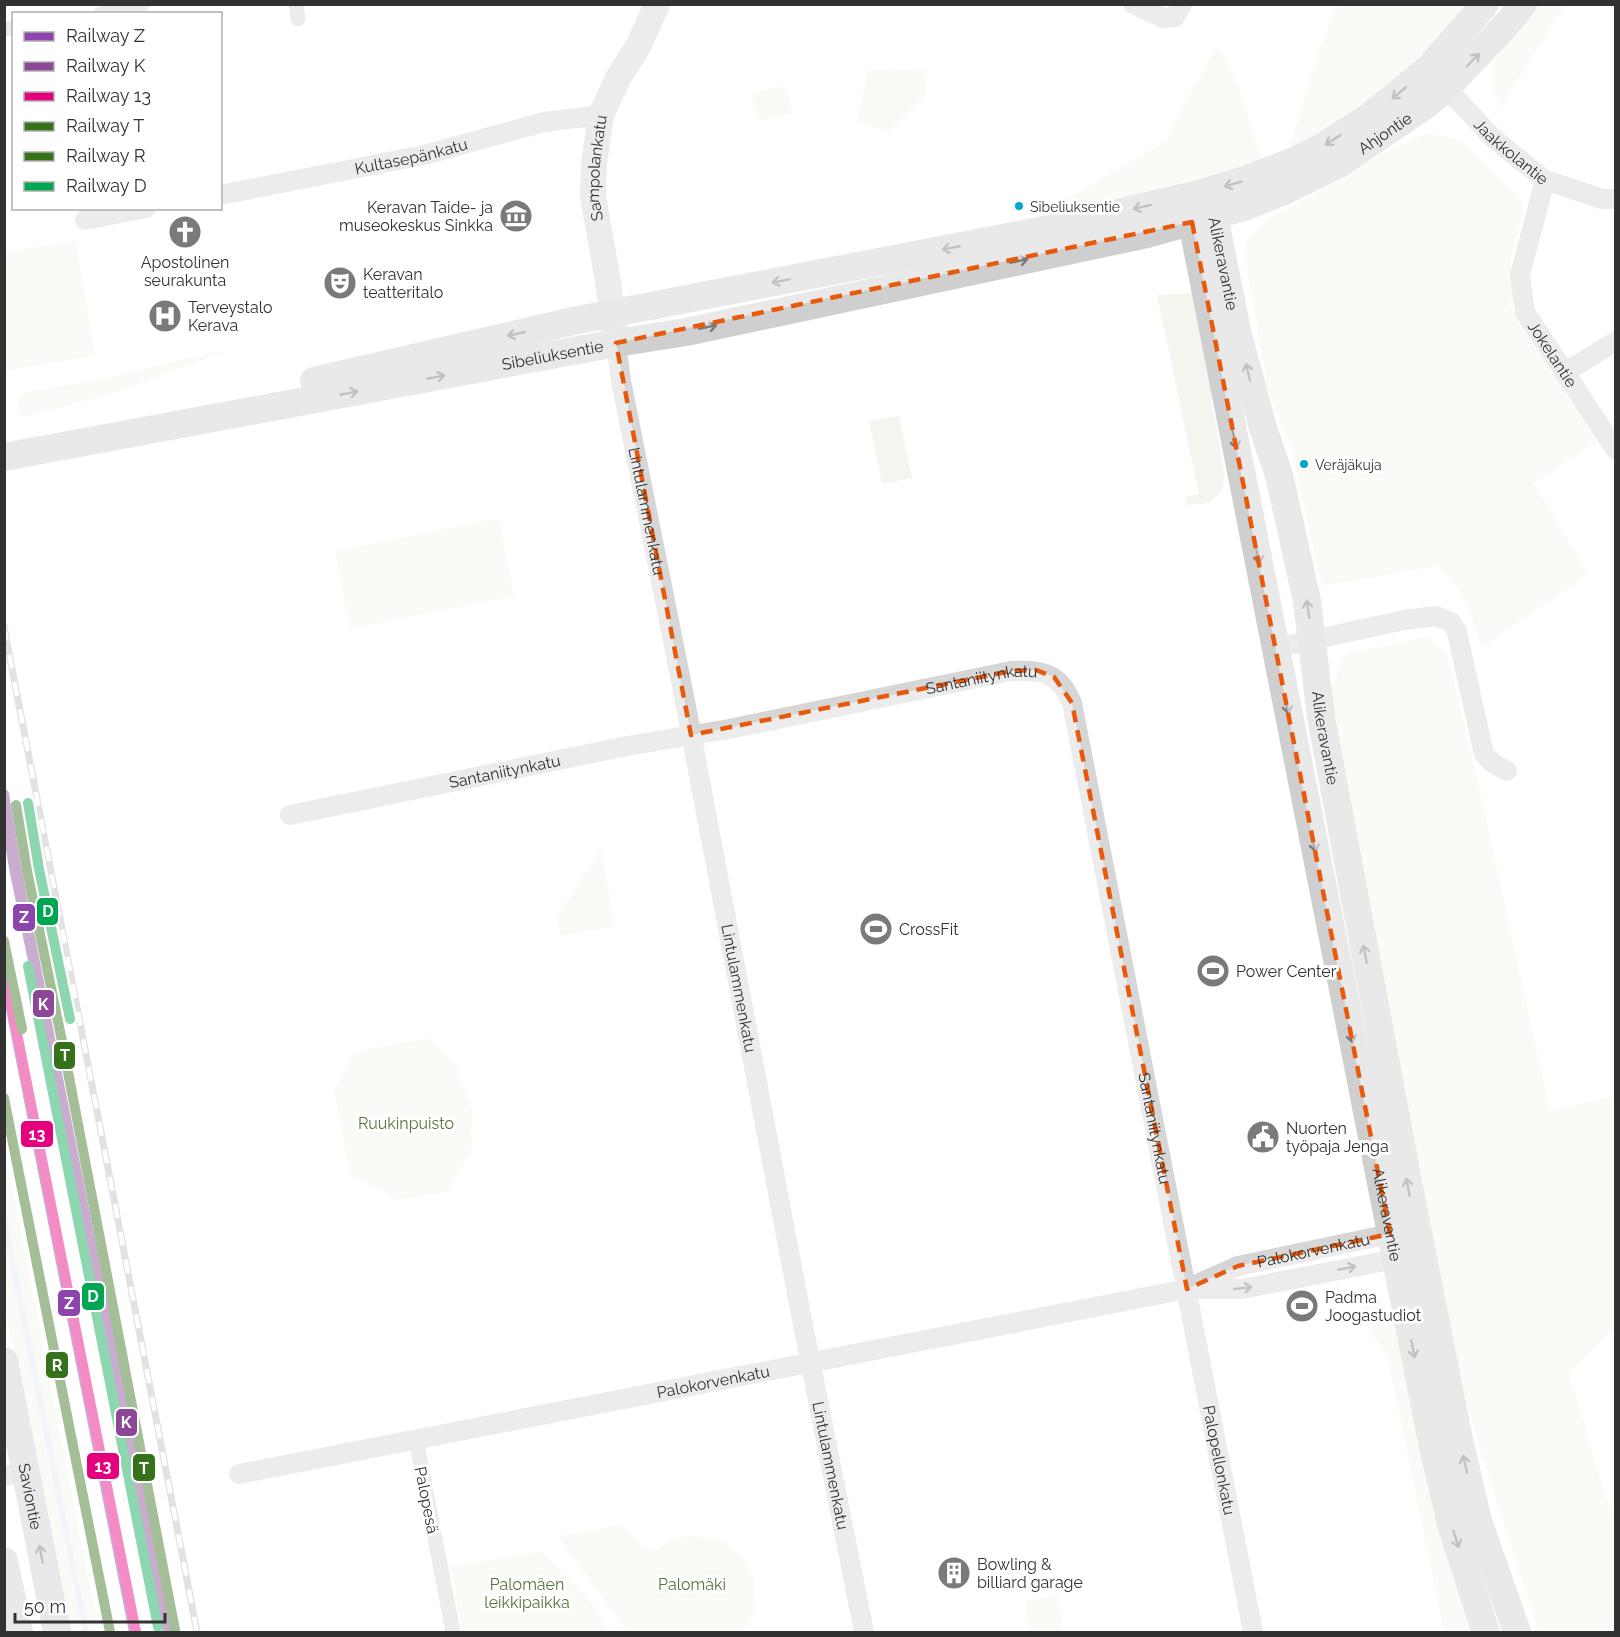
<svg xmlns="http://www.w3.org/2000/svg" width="1620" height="1637" font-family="Raleway,sans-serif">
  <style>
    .green { fill: #f3f6ee }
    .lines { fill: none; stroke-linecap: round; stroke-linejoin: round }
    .stream { stroke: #dbebf4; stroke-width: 6 }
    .pedestrian { stroke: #d6d6d6; stroke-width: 15 }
    .minor { stroke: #d6d6d6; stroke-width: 20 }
    .tertiary { stroke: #d6d6d6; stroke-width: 26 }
    .secondary { stroke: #cfcfcf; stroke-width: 28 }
    .rail-casing { stroke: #bebebe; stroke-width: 7 }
    .rail { stroke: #fff; stroke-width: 4.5; stroke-dasharray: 14; stroke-linecap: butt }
    .rail-1-casing { stroke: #fff; stroke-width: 15 }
    .rail-2-casing { stroke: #fff; stroke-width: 15 }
    .rail-3-casing { stroke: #fff; stroke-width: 15 }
    .rail-4-casing { stroke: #fff; stroke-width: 15 }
    .rail-5-casing { stroke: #fff; stroke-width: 15 }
    .rail-6-casing { stroke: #fff; stroke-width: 15 }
    .rail-1 { stroke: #8e44ad; stroke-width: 10 }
    .rail-2 { stroke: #8c4799; stroke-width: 10 }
    .rail-3 { stroke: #e5007d; stroke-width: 10 }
    .rail-4 { stroke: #357219; stroke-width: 10 }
    .rail-5 { stroke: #357219; stroke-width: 10 }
    .rail-6 { stroke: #00a651; stroke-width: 10 }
    .oneway { stroke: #797979 }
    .oneway2 { stroke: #7c7c7c }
    .marked { fill: none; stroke: #e8590c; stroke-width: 4.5; stroke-dasharray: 12 8; stroke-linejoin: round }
    .bus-dot { fill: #00a9ce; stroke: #fff; stroke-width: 2 }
    .labels { text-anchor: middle; stroke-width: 6; stroke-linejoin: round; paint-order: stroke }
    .bus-label { font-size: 14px; fill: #323232; stroke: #fff; text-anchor: start }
    .street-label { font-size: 16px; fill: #323232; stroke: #fff }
    .poi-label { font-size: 16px; fill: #323232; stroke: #fff; text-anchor: start }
    .park-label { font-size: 16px; fill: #58723c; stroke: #fff }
    .line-badge { stroke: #fff; stroke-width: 2 }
    .badge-label { font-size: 16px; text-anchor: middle; font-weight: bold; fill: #fff }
  </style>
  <rect width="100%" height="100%" fill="#fff"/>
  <g class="green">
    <polygon points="1338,5 1475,5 1432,55 1362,111 1289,149 1321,44"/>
    <polygon points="1533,5 1565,5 1500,108 1492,90 1492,64"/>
    <polygon points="1215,47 1223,53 1244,103 1262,160 1171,188 1116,199 1061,203 1166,141"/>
    <polygon points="925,68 926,95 889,132 857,123 867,71"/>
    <polygon points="786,86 793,114 758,121 751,93"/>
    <polygon points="1427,133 1461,140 1505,185 1520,195 1524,208 1510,260 1516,292 1509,306 1526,327 1598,441 1534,483 1588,574 1481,648 1466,600 1439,566 1322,586 1291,447 1268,391 1244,252 1248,238 1271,217 1320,191 1383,153"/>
    <polygon points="76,240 95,356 5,371 5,252"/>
    <polygon points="1194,293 1209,349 1212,406 1223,462 1224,486 1218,495 1207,503 1186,505 1185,497 1199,494 1157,295"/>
    <polygon points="220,351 222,353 107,395 21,418 18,401 22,393 106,378"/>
    <polygon points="899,416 912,478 882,484 869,422"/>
    <polygon points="499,518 514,596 350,629 335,551"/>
    <polygon points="1426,637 1447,653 1479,786 1550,1111 1615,1096 1615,1327 1569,1373 1615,1527 1615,1632 1539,1632 1494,1495 1463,1390 1374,937 1330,691 1345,654"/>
    <polygon points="601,849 615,926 560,936 557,917"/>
    <polygon points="429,1038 455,1063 472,1111 471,1151 447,1192 398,1200 350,1174 334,1089 354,1055 363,1050"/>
    <polygon points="4,1144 99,1632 69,1632 5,1308"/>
    <polygon points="1377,1293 1399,1331 1477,1632 1444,1632 1388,1359 1368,1328 1360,1303"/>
    <polygon points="622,1525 644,1547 654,1552 668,1541 691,1535 720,1540 742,1556 754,1580 755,1610 743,1632 628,1632 557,1536"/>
    <polygon points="541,1551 590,1601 611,1632 462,1632 451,1566"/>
    <polygon points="1057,1595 1064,1632 1030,1632 1024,1601"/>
  </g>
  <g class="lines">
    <polyline class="stream" points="4,1219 86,1632"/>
    <g class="pedestrian">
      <polyline points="296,4 298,19"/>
      <polyline points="100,14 143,4"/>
      <polyline points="4,29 14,28"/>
      <polyline points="416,1439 453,1632"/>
    </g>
    <g class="minor">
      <polyline points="1133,4 1163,18 1175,17 1182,4"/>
      <path id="s1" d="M1439 80 1493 138 1545 180 1602 199H1616"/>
      <path id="s2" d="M1545 180 1520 275 1525 312 1616 450"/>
      <path id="s3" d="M220 195 424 155 544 122 601 115"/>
      <polyline points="85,220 146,208"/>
      <path id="s4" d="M616 343 621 381 684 696 801 1315 864 1632"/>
      <polyline points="1564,373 1616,341"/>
      <polyline points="1276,648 1404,620 1436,616 1451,622 1457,632 1484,754 1494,764 1507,771"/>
      <path id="s5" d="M290 815 627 746 729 729 1011 671C1042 670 1059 672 1072 703L1253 1632"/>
      <path id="s6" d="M1195 1285 1238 1266 1390 1234 1401 1237"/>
      <path id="s7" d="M239 1474 1187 1289H1242L1395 1259 1405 1254"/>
      <polyline points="4,1476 26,1473"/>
    </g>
    <path class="tertiary" id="s8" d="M616 343 608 281 593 197 594 163 601 115 618 78 639 45 657 4"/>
    <g class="secondary">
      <path id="s9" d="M1203 200 1214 216 1238 335 1263 428 1279 475 1307 601 1321 717 1408 1182 1458 1435 1478 1521 1517 1632"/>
      <path id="s10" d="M1196 205 1192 222 1432 1442 1452 1528 1486 1632"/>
      <polyline points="314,381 573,321 1049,229 1199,194 1245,180 1296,160 1324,146 1369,117 1429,68 1485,4"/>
      <path id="s11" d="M4 457 616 343 686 332 1147 234 1244 207 1282 192 1339 164 1426 105 1446 88 1505 26 1523 4"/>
      <path id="s12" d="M4 1361 57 1632"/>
      <polyline points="4,1561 19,1632"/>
    </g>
    <defs>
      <polyline id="rail" points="4,627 197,1632"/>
    </defs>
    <use href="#rail" class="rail-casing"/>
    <use href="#rail" class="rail"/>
    <defs>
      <g id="rail-1">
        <polyline points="4,810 15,873 46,1024"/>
        <polyline points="4,974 134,1632"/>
      </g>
      <polyline id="rail-2" points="4,794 17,872 168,1632"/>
      <polyline id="rail-3" points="4,968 136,1632"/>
      <polyline id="rail-4" points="16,805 27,871 63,1046 175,1630"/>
      <g id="rail-5">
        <polyline points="4,941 22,1029"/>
        <polyline points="4,1098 110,1632"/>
      </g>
      <g id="rail-6">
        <polyline points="28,803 39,869 70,1019"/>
        <polyline points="28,966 158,1627"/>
      </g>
    </defs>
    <use href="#rail-1" class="rail-1-casing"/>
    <use href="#rail-2" class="rail-2-casing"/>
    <use href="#rail-3" class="rail-3-casing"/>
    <use href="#rail-4" class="rail-4-casing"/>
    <use href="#rail-5" class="rail-5-casing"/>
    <use href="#rail-6" class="rail-6-casing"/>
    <use href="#rail-1" class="rail-1"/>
    <use href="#rail-2" class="rail-2"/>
    <use href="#rail-3" class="rail-3"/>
    <use href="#rail-4" class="rail-4"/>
    <use href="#rail-5" class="rail-5"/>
    <use href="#rail-6" class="rail-6"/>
  </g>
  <defs><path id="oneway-shaft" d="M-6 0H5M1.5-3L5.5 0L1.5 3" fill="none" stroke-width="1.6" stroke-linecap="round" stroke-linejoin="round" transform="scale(1.5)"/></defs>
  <g class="oneway">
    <use href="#oneway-shaft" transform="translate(1473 60) rotate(-46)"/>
    <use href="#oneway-shaft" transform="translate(1399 93) rotate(140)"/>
    <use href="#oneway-shaft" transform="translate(1333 140) rotate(147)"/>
    <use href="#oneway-shaft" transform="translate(1233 184) rotate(164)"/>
    <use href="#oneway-shaft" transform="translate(1142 207) rotate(167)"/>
    <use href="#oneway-shaft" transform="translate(951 248) rotate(169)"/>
    <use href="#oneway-shaft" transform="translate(1019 261) rotate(-12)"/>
    <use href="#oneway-shaft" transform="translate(781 281) rotate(169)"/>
    <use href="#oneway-shaft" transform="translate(708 327) rotate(-12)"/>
    <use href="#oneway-shaft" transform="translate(516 334) rotate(167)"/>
    <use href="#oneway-shaft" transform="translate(1248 372) rotate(-104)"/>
    <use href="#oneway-shaft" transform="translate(436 377) rotate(-11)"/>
    <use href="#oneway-shaft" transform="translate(349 393) rotate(-11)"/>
    <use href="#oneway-shaft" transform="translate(1235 440) rotate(79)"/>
    <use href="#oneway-shaft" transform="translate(1258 555) rotate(79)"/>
    <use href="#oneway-shaft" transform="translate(1308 609) rotate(-99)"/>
    <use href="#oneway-shaft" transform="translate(1287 705) rotate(79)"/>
    <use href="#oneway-shaft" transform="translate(1314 843) rotate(79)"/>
    <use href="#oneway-shaft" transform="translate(1365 954) rotate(-101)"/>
    <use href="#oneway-shaft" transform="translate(1351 1034) rotate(79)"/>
    <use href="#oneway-shaft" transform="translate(1408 1187) rotate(-101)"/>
    <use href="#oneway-shaft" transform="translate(1413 1349) rotate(79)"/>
    <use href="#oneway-shaft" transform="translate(1465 1464) rotate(-103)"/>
    <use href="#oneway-shaft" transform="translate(1456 1539) rotate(72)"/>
    <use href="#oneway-shaft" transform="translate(41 1554) rotate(-101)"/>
  </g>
  <g class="oneway2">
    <use href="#oneway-shaft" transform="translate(1347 1268) rotate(-11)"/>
    <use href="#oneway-shaft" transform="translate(1243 1288) rotate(-6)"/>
  </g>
  <path d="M0 0H1620V1637H0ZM1192 222 1390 1234 1238 1266 1187 1289 1072 703 1054 677 1036 670 1011 671 691 735 616 343Z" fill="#fff" fill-opacity=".55" fill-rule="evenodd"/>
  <path class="marked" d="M1192 222 1390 1234 1238 1266 1187 1289 1072 703 1054 677 1036 670 1011 671 691 735 616 343Z"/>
  <defs>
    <symbol id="museum-disc" viewBox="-11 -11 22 22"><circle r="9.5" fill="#7a7a7a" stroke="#fff"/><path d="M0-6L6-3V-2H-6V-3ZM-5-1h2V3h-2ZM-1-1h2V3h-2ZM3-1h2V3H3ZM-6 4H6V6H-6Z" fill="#fff"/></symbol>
    <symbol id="church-disc" viewBox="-11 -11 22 22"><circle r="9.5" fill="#7a7a7a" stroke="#fff"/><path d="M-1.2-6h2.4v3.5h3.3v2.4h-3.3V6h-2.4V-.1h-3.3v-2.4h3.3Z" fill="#fff"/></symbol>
    <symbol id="theatre-disc" viewBox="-11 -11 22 22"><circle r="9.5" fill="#7a7a7a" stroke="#fff"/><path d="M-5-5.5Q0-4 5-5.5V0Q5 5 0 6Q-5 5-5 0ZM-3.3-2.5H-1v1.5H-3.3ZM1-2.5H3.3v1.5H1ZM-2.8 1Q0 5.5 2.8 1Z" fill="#fff"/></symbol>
    <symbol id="hospital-disc" viewBox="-11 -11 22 22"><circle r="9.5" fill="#7a7a7a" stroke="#fff"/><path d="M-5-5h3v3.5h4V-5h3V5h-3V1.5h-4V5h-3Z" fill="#fff"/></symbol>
    <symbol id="stadium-disc" viewBox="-11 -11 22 22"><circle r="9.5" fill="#7a7a7a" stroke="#fff"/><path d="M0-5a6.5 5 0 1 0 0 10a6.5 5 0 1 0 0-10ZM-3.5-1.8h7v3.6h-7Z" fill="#fff"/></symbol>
    <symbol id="civic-disc" viewBox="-11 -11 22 22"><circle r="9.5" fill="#7a7a7a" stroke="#fff"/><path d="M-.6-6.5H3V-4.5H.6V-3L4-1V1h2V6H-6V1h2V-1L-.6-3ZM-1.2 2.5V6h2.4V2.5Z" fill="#fff"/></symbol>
    <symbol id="building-disc" viewBox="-11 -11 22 22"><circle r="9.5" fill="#7a7a7a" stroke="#fff"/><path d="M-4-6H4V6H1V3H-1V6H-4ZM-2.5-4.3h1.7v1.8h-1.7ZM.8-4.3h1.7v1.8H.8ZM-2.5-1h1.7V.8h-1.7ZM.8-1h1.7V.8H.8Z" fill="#fff"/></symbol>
  </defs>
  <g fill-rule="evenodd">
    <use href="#museum-disc" x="497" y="197" width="38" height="38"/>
    <use href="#church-disc" x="166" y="213" width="38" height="38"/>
    <use href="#theatre-disc" x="321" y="264" width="38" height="38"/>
    <use href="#hospital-disc" x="146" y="297" width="38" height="38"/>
    <use href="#stadium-disc" x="857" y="910" width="38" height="38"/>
    <use href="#stadium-disc" x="1194" y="952" width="38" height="38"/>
    <use href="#civic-disc" x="1244" y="1118" width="38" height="38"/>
    <use href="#stadium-disc" x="1283" y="1287" width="38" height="38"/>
    <use href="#building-disc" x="935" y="1554" width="38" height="38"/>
  </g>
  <g class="bus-dot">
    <circle cx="1019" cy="206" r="5"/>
    <circle cx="1304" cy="464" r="5"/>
  </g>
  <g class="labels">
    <g class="bus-label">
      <text x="1030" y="212">Sibeliuksentie</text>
      <text x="1315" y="470">Veräjäkuja</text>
    </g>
    <g class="street-label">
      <text dy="6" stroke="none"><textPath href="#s11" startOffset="1425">Ahjontie</textPath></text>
      <text dy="6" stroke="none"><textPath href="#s1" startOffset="102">Jaakkolantie</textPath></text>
      <text dy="6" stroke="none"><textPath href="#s3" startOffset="195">Kultasepänkatu</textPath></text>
      <text dy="6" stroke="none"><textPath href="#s8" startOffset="177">Sampolankatu</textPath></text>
      <text dy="6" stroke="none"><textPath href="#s9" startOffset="68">Alikeravantie</textPath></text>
      <text dy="6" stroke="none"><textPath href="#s11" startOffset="558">Sibeliuksentie</textPath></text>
      <text dy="6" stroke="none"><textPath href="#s2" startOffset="186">Jokelantie</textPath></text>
      <text dy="6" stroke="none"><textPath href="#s4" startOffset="171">Lintulammenkatu</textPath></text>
      <text dy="6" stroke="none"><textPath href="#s5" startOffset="705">Santaniitynkatu</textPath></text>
      <text dy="6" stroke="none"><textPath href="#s9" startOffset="554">Alikeravantie</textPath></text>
      <text dy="6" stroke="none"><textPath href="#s5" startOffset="219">Santaniitynkatu</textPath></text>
      <text dy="6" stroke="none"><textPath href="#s4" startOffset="657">Lintulammenkatu</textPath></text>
      <text dy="6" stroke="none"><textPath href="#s5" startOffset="1244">Santaniitynkatu</textPath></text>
      <text dy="6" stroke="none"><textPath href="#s10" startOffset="1029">Alikeravantie</textPath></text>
      <text dy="6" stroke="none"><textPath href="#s6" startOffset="124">Palokorvenkatu</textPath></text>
      <text dy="6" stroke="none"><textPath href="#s7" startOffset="483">Palokorvenkatu</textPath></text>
      <text dy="6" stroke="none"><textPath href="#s5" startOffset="1582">Palopellonkatu</textPath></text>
      <text dy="6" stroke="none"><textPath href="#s4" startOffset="1143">Lintulammenkatu</textPath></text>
      <text dy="6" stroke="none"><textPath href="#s12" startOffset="138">Saviontie</textPath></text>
      <text transform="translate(427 1500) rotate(79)" y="6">Palopesä</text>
    </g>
    <g class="poi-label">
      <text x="493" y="213" text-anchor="end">Keravan Taide- ja<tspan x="493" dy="18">museokeskus Sinkka</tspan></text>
      <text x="185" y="268" text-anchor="middle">Apostolinen<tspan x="185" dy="18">seurakunta</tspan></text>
      <text x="363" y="280">Keravan<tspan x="363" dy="18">teatteritalo</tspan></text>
      <text x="188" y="313">Terveystalo<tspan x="188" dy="18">Kerava</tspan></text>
      <text x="899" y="935">CrossFit</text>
      <text x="1236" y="977">Power Center</text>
      <text x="1286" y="1134">Nuorten<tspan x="1286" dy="18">työpaja Jenga</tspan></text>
      <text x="1325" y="1303">Padma<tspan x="1325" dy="18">Joogastudiot</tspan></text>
      <text x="977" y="1570">Bowling &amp;<tspan x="977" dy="18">billiard garage</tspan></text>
    </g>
    <g class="park-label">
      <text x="406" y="1129">Ruukinpuisto</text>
      <text x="527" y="1590">Palomäen<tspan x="527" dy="18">leikkipaikka</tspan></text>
      <text x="692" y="1590">Palomäki</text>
    </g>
  </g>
  <g class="line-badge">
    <rect x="36" y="897" width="23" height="29" rx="6" fill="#00a651"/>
    <rect x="12" y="903" width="24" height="29" rx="6" fill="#8e44ad"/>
    <rect x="32" y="989" width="23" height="29" rx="6" fill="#8c4799"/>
    <rect x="53" y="1041" width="23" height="29" rx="6" fill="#357219"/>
    <rect x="20" y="1120" width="34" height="28" rx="6" fill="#e5007d"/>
    <rect x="81" y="1282" width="24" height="29" rx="6" fill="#00a651"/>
    <rect x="57" y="1289" width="24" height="28" rx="6" fill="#8e44ad"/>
    <rect x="45" y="1351" width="24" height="28" rx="6" fill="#357219"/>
    <rect x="115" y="1408" width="23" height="29" rx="6" fill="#8c4799"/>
    <rect x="86" y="1452" width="34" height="28" rx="6" fill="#e5007d"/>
    <rect x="132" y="1453" width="24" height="29" rx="6" fill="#357219"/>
  </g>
  <g class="badge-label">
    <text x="48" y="917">D</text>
    <text x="24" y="923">Z</text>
    <text x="43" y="1010">K</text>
    <text x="65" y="1061">T</text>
    <text x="37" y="1140">13</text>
    <text x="93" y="1302">D</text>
    <text x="69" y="1309">Z</text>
    <text x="57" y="1371">R</text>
    <text x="126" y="1428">K</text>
    <text x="103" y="1472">13</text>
    <text x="144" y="1474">T</text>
  </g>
  <rect width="1620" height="1637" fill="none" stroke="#323232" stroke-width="12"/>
  <rect x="12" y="12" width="210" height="198" fill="#ffffff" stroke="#adadad" stroke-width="1.5"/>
  <rect x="24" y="32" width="30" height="9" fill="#8e44ad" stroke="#adadad" stroke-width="1.5"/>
  <text x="66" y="42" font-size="18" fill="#323232">Railway Z</text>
  <rect x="24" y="62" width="30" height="9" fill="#8c4799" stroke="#adadad" stroke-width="1.5"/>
  <text x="66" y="72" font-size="18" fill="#323232">Railway K</text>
  <rect x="24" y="92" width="30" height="9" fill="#e5007d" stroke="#adadad" stroke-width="1.5"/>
  <text x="66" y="102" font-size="18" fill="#323232">Railway 13</text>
  <rect x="24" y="122" width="30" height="9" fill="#357219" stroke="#adadad" stroke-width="1.5"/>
  <text x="66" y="132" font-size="18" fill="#323232">Railway T</text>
  <rect x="24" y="152" width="30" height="9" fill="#357219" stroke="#adadad" stroke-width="1.5"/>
  <text x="66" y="162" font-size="18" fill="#323232">Railway R</text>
  <rect x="24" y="182" width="30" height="9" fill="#00a651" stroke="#adadad" stroke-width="1.5"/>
  <text x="66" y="192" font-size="18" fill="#323232">Railway D</text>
  <path d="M15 1613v9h150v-9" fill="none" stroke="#323232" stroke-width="3"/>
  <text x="24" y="1613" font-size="18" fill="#323232" stroke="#ffffff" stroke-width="4.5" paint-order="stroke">50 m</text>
</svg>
